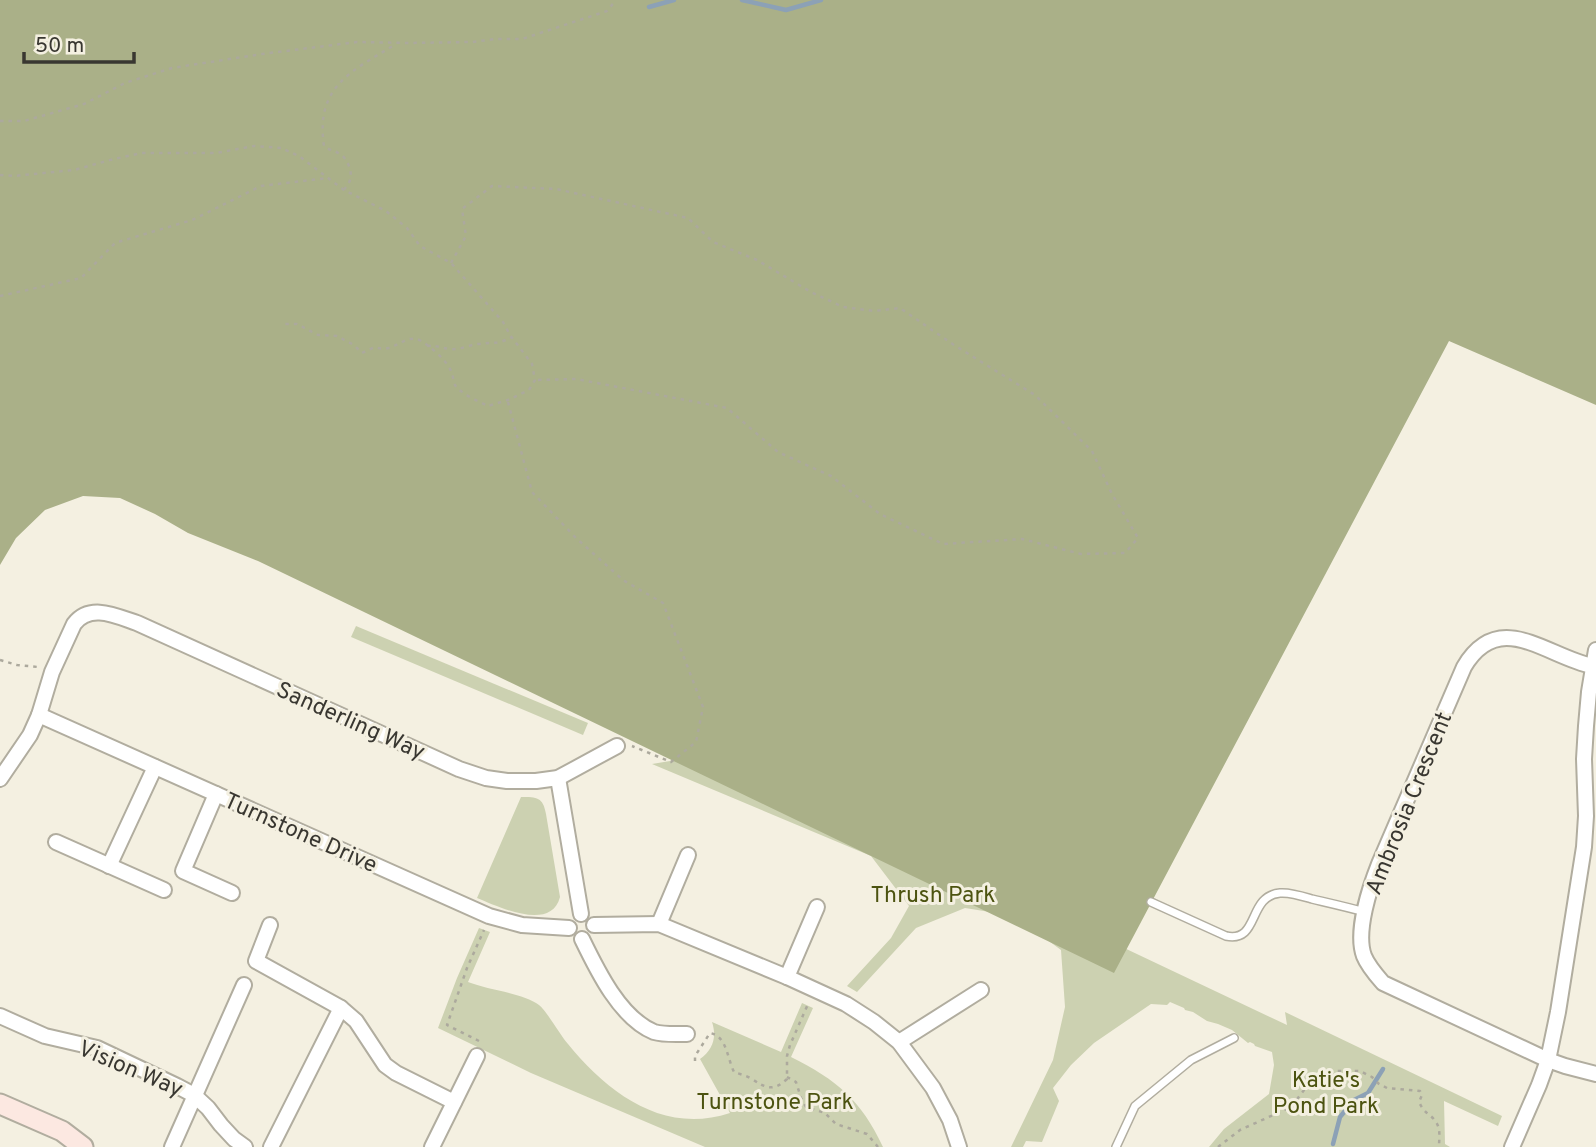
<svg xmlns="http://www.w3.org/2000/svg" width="1596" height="1147" font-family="Overpass,sans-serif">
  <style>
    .green { fill: #ccd1b1 }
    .forest { fill: #aab088 }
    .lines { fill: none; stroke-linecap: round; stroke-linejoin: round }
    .stream { stroke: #8ca1b6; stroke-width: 4.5 }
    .lane-casing { stroke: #b1ad9f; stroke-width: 10 }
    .street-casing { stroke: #b1ad9f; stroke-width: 18 }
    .secondary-casing { stroke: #b1ad9f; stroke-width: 23 }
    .path { stroke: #aca99d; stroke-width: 2.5; stroke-dasharray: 3.5 5; stroke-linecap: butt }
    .lane { stroke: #fff; stroke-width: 7 }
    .street { stroke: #fff; stroke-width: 14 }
    .secondary { stroke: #fce8e1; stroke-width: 19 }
    .labels { text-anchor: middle; stroke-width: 6; stroke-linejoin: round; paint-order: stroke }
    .street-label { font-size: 23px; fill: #393731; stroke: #f4f0e1 }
    .park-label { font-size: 23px; fill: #4c5310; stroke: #f4f0e1 }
  </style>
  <rect width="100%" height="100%" fill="#f4f0e1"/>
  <g class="green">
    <polygon points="356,626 588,723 583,735 351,637"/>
    <polygon points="676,760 1120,946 1287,1025 1285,1012 1502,1116 1498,1126 1444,1101 1445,1144 1450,1147 1209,1147 1224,1129 1269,1094 1274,1065 1272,1052 1255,1046 1254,1044 1250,1042 1248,1043 1232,1030 1218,1024 1207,1021 1193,1012 1185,1010 1184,1008 1170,1002 1167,1005 1151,1004 1094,1043 1071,1065 1053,1088 1059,1101 1042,1142 1026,1141 1023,1147 1011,1147 1053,1060 1065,1007 1061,950 1015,916 965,908 916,928 857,992 847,986 891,938 909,906 871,856 652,764"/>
    <path d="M521 797C537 797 543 797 546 814L560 897C551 932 499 907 477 898Z"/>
    <path d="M479 928 490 932 468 982C488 990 523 993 539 1005 546 1010 560 1035 568 1044 608 1093 663 1135 730 1113L700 1059C713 1050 717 1037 712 1022L781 1052 802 1003 813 1008 791 1057C837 1080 861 1100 883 1147H705L531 1073 438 1028 457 978Z"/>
  </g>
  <polygon class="forest" points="0,0 1596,0 1596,405 1449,341 1114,973 258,561 188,533 155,514 120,498 83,496 45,510 16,538 0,565"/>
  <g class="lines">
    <g class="stream">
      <polyline points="742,0 786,10 821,0"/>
      <polyline points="649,7 674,0"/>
      <polyline points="1333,1144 1340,1117 1354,1100 1368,1093 1383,1069"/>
    </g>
    <defs>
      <g id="lane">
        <path d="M1151 902 1226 936C1260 943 1247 896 1280 893 1290 892 1302 896 1312 899 1329 903 1347 907 1365 912"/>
        <polyline points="1116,1147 1135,1106 1191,1060 1234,1038"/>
      </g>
      <g id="street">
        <path d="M1592 666C1546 656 1499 608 1464 667L1379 864C1370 887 1355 932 1364 956 1368 966 1376 975 1383 983L1548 1060 1565 1066 1596 1074"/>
        <polyline points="39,715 489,916 522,925 569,928"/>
        <polyline points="558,778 581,914"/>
        <path d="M0 779 30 735 39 715 52 672 74 624C90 603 116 616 137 623L459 769 486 778 507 781H536L558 778 617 746"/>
        <polyline points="216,794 183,871 232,893"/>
        <polyline points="56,842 164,890"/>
        <polyline points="109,866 155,767"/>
        <polyline points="659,924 688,855"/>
        <polyline points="270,925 256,961 341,1008 356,1021 385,1065 396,1073 454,1102"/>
        <polyline points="594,925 659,924 787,977 846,1004 874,1022 899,1042 933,1088 950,1120 959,1147"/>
        <path d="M582 939C597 970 620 1018 654 1032 664 1035 677 1034 687 1034"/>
        <polyline points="787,977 817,907"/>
        <polyline points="0,1016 45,1036 97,1048 177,1086 194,1095 208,1108 221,1125 234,1139 245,1147"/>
        <polyline points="899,1042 981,990"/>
        <polyline points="172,1147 244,985"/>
        <polyline points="271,1147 341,1008"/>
        <polyline points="432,1147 477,1056"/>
        <polyline points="1512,1147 1539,1085 1548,1060 1558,1012 1584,847 1586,816 1584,759 1586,726 1589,692 1596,650"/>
      </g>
      <polyline id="secondary" points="0,1104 62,1131 83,1147"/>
    </defs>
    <use href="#lane" class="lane-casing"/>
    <use href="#street" class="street-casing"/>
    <use href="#secondary" class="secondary-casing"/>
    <g class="path">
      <polyline points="0,121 24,121 84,104 125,83 172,68 262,54 357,42 409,43 472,42 496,39 522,39 607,11 616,0"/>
      <path d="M0 175 14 176 74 170 114 159 142 153H216L254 146 281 148 299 156 344 190 386 211 407 228 420 246 451 263 503 322 510 335 532 364 535 380 529 390 508 400 488 406C478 401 461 394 455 385 453 380 453 374 450 369 446 360 426 342 417 339 402 336 393 354 375 347L362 353 354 345 337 336 318 335 297 324H282"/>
      <path d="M344 190C346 186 349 184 350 180 353 172 347 158 340 154 334 150 330 151 324 146 315 86 352 71 396 44"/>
      <polyline points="451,263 466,236 462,209 492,186 556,189 688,218 713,242 757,260 811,292 843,307 874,311 900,308 954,345 1035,395 1092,451 1112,494 1138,538 1125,553 1081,554 1022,539 943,544 880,514 831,476 778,452 727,408 576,379 535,380"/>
      <polyline points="0,296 81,278 115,243 192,220 261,186 328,178"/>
      <path d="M427 346C437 345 441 348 450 349 460 350 469 345 478 344 493 342 497 345 512 337"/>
      <polyline points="508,402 532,492 576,538 623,580 663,603 703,707 696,742 671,762 632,746"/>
      <polyline points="0,660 17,665 38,667"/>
      <polyline points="479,1041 447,1025 467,968 484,930"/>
      <path d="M695 1061V1056L710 1033C727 1036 727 1058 734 1072 739 1074 745 1075 750 1078 765 1087 772 1093 787 1079V1056L790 1045 808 1004"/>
      <polyline points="787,1077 796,1082 801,1098 806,1107 825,1113 836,1124 867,1134 878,1147"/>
      <path d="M1218 1147 1240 1130 1291 1107 1308 1085 1337 1071H1360L1372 1077 1379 1084 1387 1088 1420 1091 1422 1095 1419 1102C1425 1115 1430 1113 1436 1122 1441 1129 1439 1139 1439 1147"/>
    </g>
    <use href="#lane" class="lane"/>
    <use href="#street" class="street"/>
    <use href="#secondary" class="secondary"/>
  </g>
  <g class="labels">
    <g class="street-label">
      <text transform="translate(351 720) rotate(24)" y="8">Sanderling Way</text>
      <text transform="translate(1408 803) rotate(-68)" y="8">Ambrosia Crescent</text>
      <text transform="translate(301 832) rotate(24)" y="8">Turnstone Drive</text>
      <text transform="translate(131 1068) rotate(23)" y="8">Vision Way</text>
    </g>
    <g class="park-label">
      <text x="933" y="902">Thrush Park</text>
      <text x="1326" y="1087">Katie's<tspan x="1326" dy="26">Pond Park</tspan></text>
      <text x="775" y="1109">Turnstone Park</text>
    </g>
  </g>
  <path d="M24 52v10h110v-10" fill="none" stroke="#393731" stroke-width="3.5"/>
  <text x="35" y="52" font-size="21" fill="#393731" stroke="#f4f0e1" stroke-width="5" paint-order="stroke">50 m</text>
</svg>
